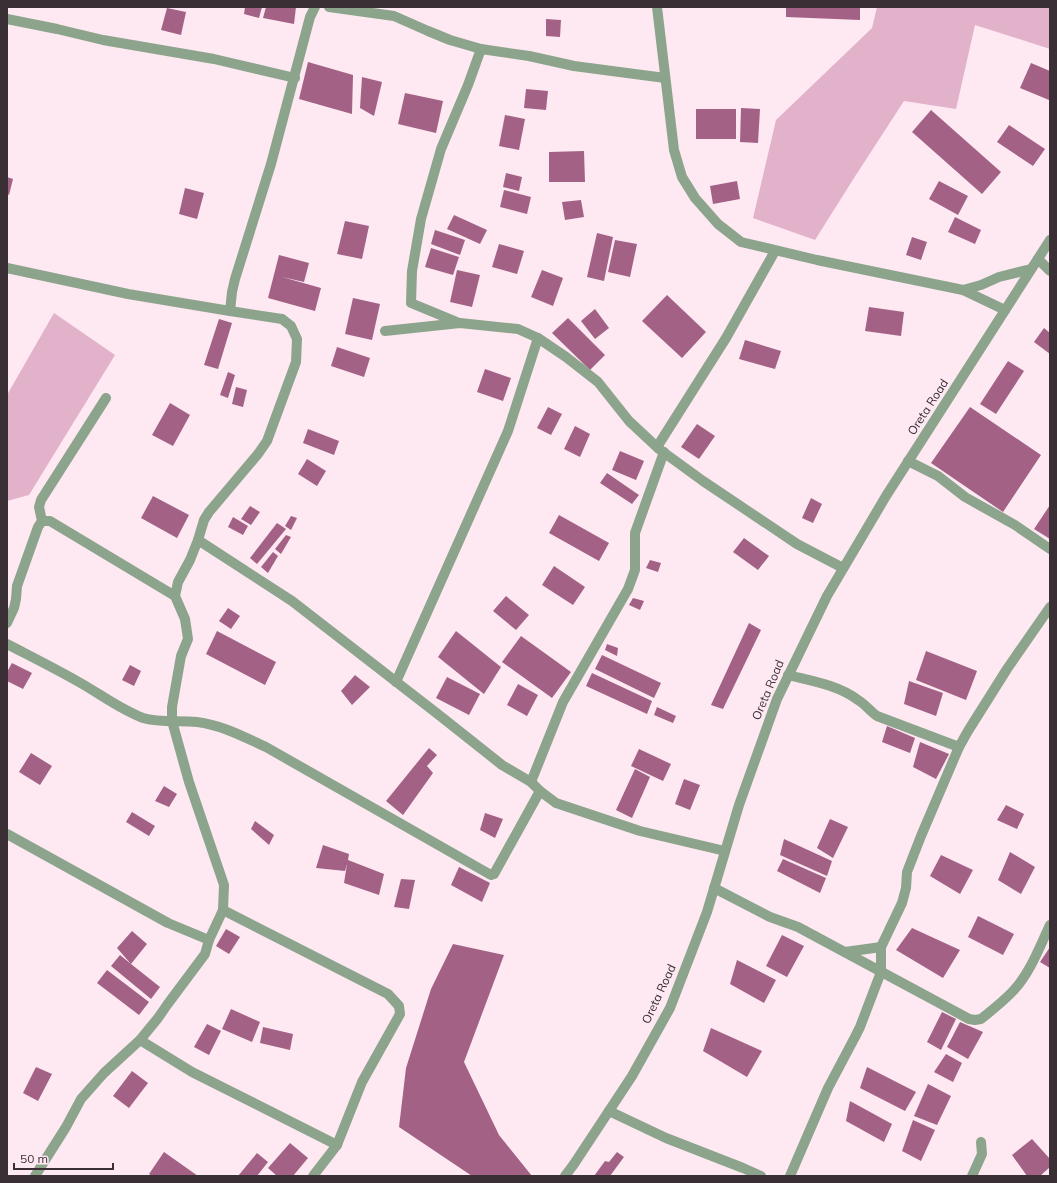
<svg xmlns="http://www.w3.org/2000/svg" width="1057" height="1183" font-family="Mulish,sans-serif">
  <style>
    .green { fill: #e2b2cb }
    .building { fill: #a36285 }
    .lines { fill: none; stroke-linecap: round; stroke-linejoin: round }
    .minor { stroke: #8ca48c; stroke-width: 10 }
    .labels { text-anchor: middle; stroke-width: 4; stroke-linejoin: round; paint-order: stroke }
    .street-label { font-size: 12px; fill: #392f34; stroke: #fee9f3 }
  </style>
  <rect width="100%" height="100%" fill="#fee9f3"/>
  <g class="green">
    <polygon points="877,7 1050,7 1050,49 975,25 956,109 904,101 854,178 815,240 753,218 776,120 872,28"/>
    <polygon points="54,313 115,355 29,495 7,501 7,395"/>
  </g>
  <g class="building">
    <polygon points="245,7 262,7 259,18 244,14"/>
    <polygon points="266,7 296,7 294,24 263,18"/>
    <polygon points="786,7 860,7 860,20 786,17"/>
    <polygon points="167,8 186,12 181,35 161,30"/>
    <polygon points="546,19 561,20 560,37 546,36"/>
    <polygon points="308,62 353,75 352,114 299,99"/>
    <polygon points="1031,63 1050,71 1050,97 1049,100 1020,88"/>
    <polygon points="362,77 382,82 374,116 360,108"/>
    <polygon points="526,89 548,91 546,110 524,108"/>
    <polygon points="405,93 443,101 436,133 398,124"/>
    <polygon points="741,108 760,109 758,143 740,142"/>
    <rect x="696" y="109" width="40" height="30"/>
    <polygon points="931,110 1001,172 982,194 912,132"/>
    <polygon points="505,115 525,119 519,150 499,146"/>
    <polygon points="1009,125 1045,149 1033,166 997,142"/>
    <polygon points="584,151 585,182 549,182 549,152"/>
    <polygon points="506,173 522,177 519,191 503,187"/>
    <polygon points="7,177 13,179 9,195 7,194"/>
    <polygon points="737,181 740,199 713,204 710,186"/>
    <polygon points="939,181 968,196 958,215 929,199"/>
    <polygon points="185,188 204,193 197,219 179,214"/>
    <polygon points="504,190 531,197 527,214 500,207"/>
    <polygon points="581,200 584,217 565,220 562,202"/>
    <polygon points="454,215 487,230 480,244 447,229"/>
    <polygon points="955,217 981,230 975,244 948,232"/>
    <polygon points="345,221 369,226 362,259 337,254"/>
    <polygon points="435,230 465,240 460,255 431,244"/>
    <polygon points="597,233 613,237 604,281 587,277"/>
    <polygon points="912,237 927,242 921,260 906,255"/>
    <polygon points="615,240 637,244 630,277 608,272"/>
    <polygon points="499,244 524,251 517,274 492,267"/>
    <polygon points="431,248 459,257 453,275 425,267"/>
    <polygon points="279,255 309,263 304,282 282,277 321,288 315,311 268,298"/>
    <polygon points="457,270 480,275 472,307 450,302"/>
    <polygon points="542,270 563,278 553,306 531,297"/>
    <polygon points="667,295 706,332 682,358 642,321"/>
    <polygon points="353,298 380,304 372,340 345,334"/>
    <polygon points="869,307 904,312 901,336 865,331"/>
    <polygon points="595,309 609,328 595,339 581,321"/>
    <polygon points="568,318 605,355 590,370 552,333"/>
    <polygon points="219,319 232,323 218,369 204,365"/>
    <polygon points="1044,328 1050,333 1050,354 1034,342"/>
    <polygon points="745,340 781,351 775,369 739,359"/>
    <polygon points="337,347 370,358 364,377 331,366"/>
    <polygon points="1008,361 1024,371 996,414 980,404"/>
    <polygon points="485,369 511,378 503,401 477,392"/>
    <polygon points="228,372 235,375 228,398 220,395"/>
    <polygon points="236,387 247,390 243,407 232,404"/>
    <polygon points="170,403 190,415 173,446 152,435"/>
    <polygon points="548,407 562,414 551,435 537,428"/>
    <polygon points="970,407 1041,455 1003,512 931,463"/>
    <polygon points="697,424 715,436 699,459 681,447"/>
    <polygon points="575,426 590,434 580,457 564,449"/>
    <polygon points="308,429 339,441 334,455 303,443"/>
    <polygon points="620,451 644,461 636,480 612,470"/>
    <polygon points="307,459 326,471 317,486 298,474"/>
    <polygon points="607,473 639,495 632,504 600,483"/>
    <polygon points="153,496 189,515 177,538 141,518"/>
    <polygon points="811,498 822,504 813,523 802,518"/>
    <polygon points="1050,505 1050,539 1034,529"/>
    <polygon points="250,506 260,512 251,525 241,519"/>
    <polygon points="559,515 609,543 599,561 549,533"/>
    <polygon points="291,516 297,518 291,530 285,526"/>
    <polygon points="233,517 248,526 243,535 228,527"/>
    <polygon points="277,523 286,529 257,564 250,558"/>
    <polygon points="286,535 291,537 281,554 275,549"/>
    <polygon points="744,538 769,556 758,570 733,552"/>
    <polygon points="273,552 278,556 268,573 261,567"/>
    <polygon points="650,560 661,563 658,572 646,568"/>
    <polygon points="554,566 585,587 573,605 542,585"/>
    <polygon points="506,596 529,615 516,630 493,611"/>
    <polygon points="633,598 644,601 640,610 629,605"/>
    <polygon points="228,608 240,616 231,629 219,621"/>
    <polygon points="749,623 761,630 723,709 711,705"/>
    <polygon points="217,631 276,662 265,685 206,654"/>
    <polygon points="456,631 501,667 484,694 438,657"/>
    <polygon points="521,636 571,672 552,698 502,662"/>
    <polygon points="607,644 618,648 617,656 605,650"/>
    <polygon points="926,651 977,671 966,700 916,680"/>
    <polygon points="602,655 661,683 654,698 595,669"/>
    <polygon points="12,663 32,673 23,689 7,681 7,672"/>
    <polygon points="130,665 141,671 134,686 122,680"/>
    <polygon points="592,673 652,701 647,714 586,686"/>
    <polygon points="355,675 370,687 352,705 341,691"/>
    <polygon points="447,677 480,694 469,715 436,698"/>
    <polygon points="909,681 943,693 936,716 904,704"/>
    <polygon points="518,684 538,695 527,716 507,705"/>
    <polygon points="657,707 676,716 673,723 654,715"/>
    <polygon points="887,726 915,738 910,753 882,742"/>
    <polygon points="920,742 949,754 936,779 913,767"/>
    <polygon points="429,748 437,755 427,766 433,773 403,815 386,801"/>
    <polygon points="639,749 671,764 663,781 631,766"/>
    <polygon points="31,753 52,766 40,785 19,772"/>
    <polygon points="635,769 650,777 632,818 616,810"/>
    <polygon points="684,779 700,785 690,810 675,804"/>
    <polygon points="164,786 177,794 169,807 155,801"/>
    <polygon points="1006,805 1024,814 1017,829 997,820"/>
    <polygon points="132,812 155,826 149,836 126,822"/>
    <polygon points="485,813 503,819 495,838 480,830"/>
    <polygon points="830,819 848,827 833,858 817,848"/>
    <polygon points="255,821 274,835 269,845 251,829"/>
    <polygon points="784,839 832,861 827,876 780,855"/>
    <polygon points="323,845 349,854 348,860 384,874 379,895 344,883 347,864 345,871 316,868"/>
    <polygon points="1010,852 1035,867 1021,894 998,880"/>
    <polygon points="941,855 973,870 960,894 930,876"/>
    <polygon points="783,859 826,878 820,893 777,871"/>
    <polygon points="459,867 490,883 482,902 451,885"/>
    <polygon points="401,879 415,880 409,909 394,907"/>
    <polygon points="978,916 1014,934 1003,955 968,937"/>
    <polygon points="912,928 960,950 943,978 896,950"/>
    <polygon points="226,929 240,937 229,954 216,946"/>
    <polygon points="132,931 147,944 131,964 160,987 151,999 111,966 120,955 131,964 117,948"/>
    <polygon points="782,935 804,946 787,977 766,966"/>
    <polygon points="453,944 504,955 464,1062 499,1135 532,1176 472,1176 399,1127 406,1068 431,989"/>
    <polygon points="1050,947 1050,968 1040,962"/>
    <polygon points="737,960 776,980 764,1003 730,984"/>
    <polygon points="107,970 149,1002 139,1015 97,983"/>
    <polygon points="231,1009 260,1022 252,1042 222,1029"/>
    <polygon points="942,1012 956,1019 941,1050 927,1042"/>
    <polygon points="960,1022 983,1032 968,1059 947,1047"/>
    <polygon points="207,1024 221,1031 209,1055 194,1047"/>
    <polygon points="263,1027 293,1034 290,1050 260,1043"/>
    <polygon points="711,1028 762,1051 747,1077 703,1051"/>
    <polygon points="946,1054 962,1063 953,1082 934,1072"/>
    <polygon points="36,1067 52,1074 38,1101 23,1093"/>
    <polygon points="867,1067 916,1092 905,1111 860,1088"/>
    <polygon points="132,1071 148,1083 129,1108 113,1096"/>
    <polygon points="928,1084 951,1096 937,1125 914,1116"/>
    <polygon points="850,1101 892,1124 884,1142 846,1121"/>
    <polygon points="913,1120 935,1130 921,1161 902,1151"/>
    <polygon points="1032,1139 1050,1159 1050,1167 1040,1176 1027,1176 1012,1155"/>
    <polygon points="290,1143 308,1158 293,1176 277,1176 268,1168"/>
    <polygon points="164,1152 198,1176 152,1176 149,1174"/>
    <polygon points="617,1152 624,1157 610,1176 594,1176 605,1161 609,1162"/>
    <polygon points="257,1153 268,1162 257,1176 238,1176"/>
  </g>
  <g class="lines">
    <g class="minor">
      <polyline points="315,7 310,17 271,164 235,279 232,292 230,311 282,319 291,326 297,339 296,362 267,441 258,454 209,512 204,520 198,540 292,601 439,715 502,765 531,782 540,791 556,803 640,831 725,851"/>
      <polyline points="329,7 394,16 428,31 450,40 481,49 529,56 574,66 665,78"/>
      <polyline points="657,7 674,150 682,177 695,198 718,224 741,242 817,260 963,290 1005,310"/>
      <polyline points="7,19 57,29 103,40 214,59 295,78"/>
      <polyline points="1038,259 1050,271"/>
      <polyline points="7,268 128,294 230,311"/>
      <polyline points="963,290 981,285 999,277 1031,269"/>
      <polyline points="457,322 411,303 412,271 421,219 441,149 468,85 481,49"/>
      <polyline points="385,331 460,323 518,329 538,338 566,357 598,382 629,421 659,449 703,481 797,544 843,568"/>
      <polyline points="657,447 726,338 775,251"/>
      <polyline points="908,461 938,476 965,497 1015,525 1050,549"/>
      <polyline points="42,521 39,507 41,500 106,398"/>
      <polyline points="7,623 14,608 16,599 17,586 38,527 42,521 50,521 175,596"/>
      <path d="M7 644C30 656 54 668 77 681 99 693 119 709 143 718 160 723 179 720 197 722 222 725 244 737 266 747L491 875 494 874 540 791"/>
      <path d="M788 675C812 681 838 685 858 700 865 704 870 711 877 716L959 747"/>
      <polyline points="396,682 508,431 538,338"/>
      <polyline points="531,782 563,702 628,589 635,570 635,533 664,452"/>
      <polyline points="7,834 168,923 209,940"/>
      <path d="M714 888 770 917 798 927 969 1019 975 1020 981 1019C992 1010 1004 1001 1014 990 1030 973 1040 946 1050 925"/>
      <polyline points="223,910 388,994 399,1006 400,1014 362,1082 337,1145 313,1176"/>
      <polyline points="845,952 881,947"/>
      <polyline points="140,1040 192,1072 337,1145"/>
      <polyline points="609,1111 666,1138 743,1168 761,1176"/>
      <polyline points="35,1176 66,1127 81,1099 104,1073 140,1040 158,1018 167,1005 205,954 209,940 223,910 224,885 189,782 172,721 172,707 181,656 188,639 185,619 175,596 178,582 190,560 198,540"/>
      <polyline points="565,1176 574,1164 632,1076 670,1008 707,912 739,805 777,699 827,596 886,496 1050,240"/>
      <polyline points="790,1176 828,1088 855,1037 860,1027 881,972 881,947 902,903 906,888 907,872 921,836 959,747 968,731 1007,669 1050,607"/>
      <polyline points="972,1176 982,1154 981,1142"/>
    </g>
  </g>
  <g class="labels">
    <g class="street-label">
      <text transform="translate(928 407) rotate(-57)" y="4">Oreta Road</text>
      <text transform="translate(768 690) rotate(-67)" y="4">Oreta Road</text>
      <text transform="translate(659 994) rotate(-65)" y="4">Oreta Road</text>
    </g>
  </g>
  <rect width="1057" height="1183" fill="none" stroke="#392f34" stroke-width="16"/>
  <path d="M14 1163v6h99v-6" fill="none" stroke="#392f34" stroke-width="2"/>
  <text x="20" y="1163" font-size="12" fill="#392f34" stroke="#fee9f3" stroke-width="3" paint-order="stroke">50 m</text>
</svg>
